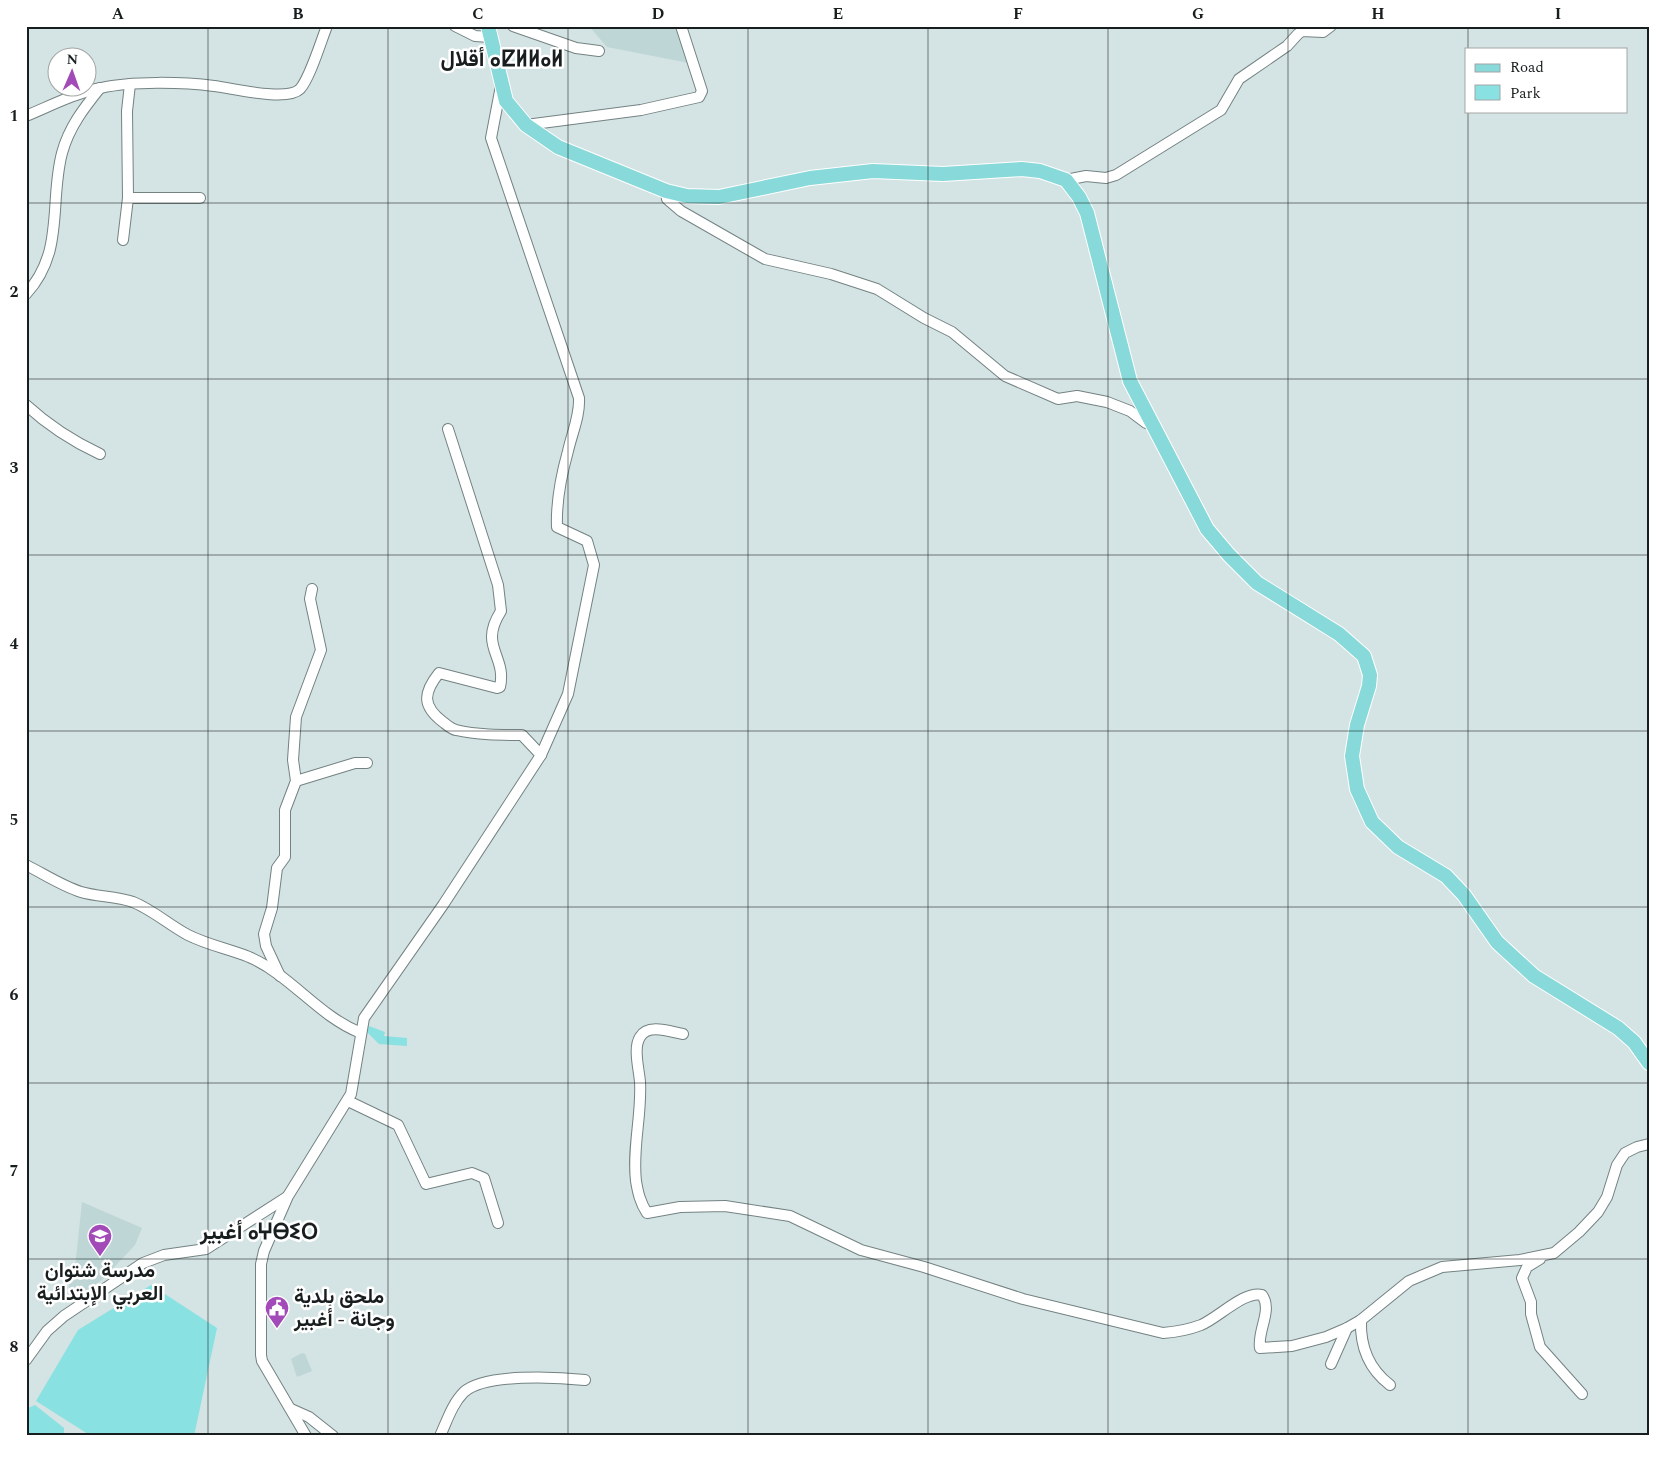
<svg xmlns="http://www.w3.org/2000/svg" width="1675" height="1462" font-family="Spectral,Vazirmatn,'Noto Sans Tifinagh',serif">
  <style>
    .built { fill: #bed6d6 }
    .green { fill: #89e1e2 }
    .lines { fill: none; stroke-linecap: round; stroke-linejoin: round }
    .minor-casing { stroke: #748282; stroke-width: 12 }
    .major-casing { stroke: #fff; stroke-width: 16 }
    .minor { stroke: #fff; stroke-width: 10 }
    .major { stroke: #88d9d9; stroke-width: 14 }
    .grid { fill: none; stroke: #181d1d; stroke-width: 1; stroke-opacity: 0.55 }
    .labels { text-anchor: middle; stroke-width: 5; stroke-linejoin: round; paint-order: stroke }
    .poi-label { font-size: 20px; font-weight: bold; fill: #181d1d; stroke: #fff }
    .quarter-label { font-size: 22px; font-weight: bold; fill: #181d1d; stroke: #fff }
    .neatline { fill: none; stroke: #181d1d; stroke-width: 2 }
    .grid-label { font-size: 16px; text-anchor: middle; font-weight: bold; fill: #181d1d }
  </style>
  <rect width="100%" height="100%" fill="#d4e3e3"/>
  <g class="built">
    <polygon points="589,26 678,26 689,63 607,47"/>
    <polygon points="82,1202 142,1228 135,1245 103,1279 83,1293 69,1289 70,1268 75,1268"/>
    <polygon points="302,1353 305,1354 312,1371 297,1377 291,1359"/>
  </g>
  <g class="green">
    <polygon points="369,1026 385,1032 384,1036 407,1038 407,1046 379,1044 367,1032"/>
    <polygon points="151,1285 217,1328 194,1436 88,1434 36,1401 78,1330"/>
    <polygon points="35,1405 64,1428 64,1436 26,1436 26,1409"/>
  </g>
  <g class="lines">
    <defs>
      <g id="minor">
        <polyline points="455,26 475,36 490,37"/>
        <polyline points="513,26 576,48 599,51"/>
        <path d="M26 116C50 106 75 93 101 88 131 81 183 82 214 86 232 88 287 102 300 89 310 78 321 41 327 26"/>
        <polyline points="526,125 641,110 699,97 702,91 681,26"/>
        <polyline points="1066,180 1086,176 1106,178 1116,175 1221,110 1239,79 1287,46 1298,34 1302,31 1323,32 1331,26"/>
        <polyline points="666,191 667,199 681,211 765,259 831,274 877,289 924,318 952,332 1005,376 1058,399 1077,396 1107,402 1130,411 1146,423 1153,425"/>
        <polyline points="128,198 200,198"/>
        <polyline points="123,240 128,198 127,111 130,84"/>
        <path d="M26 294C65 252 49 202 62 153 69 127 84 108 100 88"/>
        <path d="M26 405C49 426 72 441 100 454"/>
        <path d="M448 429 498 585 501 611C478 647 507 655 500 687L497 688 439 673C423 693 422 706 443 722 447 725 451 729 456 730 477 735 500 735 522 735L541 755"/>
        <polyline points="296,781 355,763 367,763"/>
        <path d="M26 865C44 874 62 886 81 892 98 897 116 896 133 902 153 910 169 925 188 935 208 945 229 949 249 957 291 975 318 1016 361 1033"/>
        <polyline points="280,976 266,946 264,934 272,908 277,868 285,857 285,810 296,781 293,760 296,717 321,650 310,599 312,589"/>
        <path d="M683 1034C671 1032 648 1023 640 1037 633 1048 639 1069 640 1082 642 1115 632 1148 636 1181 638 1193 640 1202 647 1213L680 1207 725 1206 790 1216 861 1250 924 1267 1023 1299 1163 1333C1176 1332 1188 1330 1201 1325 1218 1318 1245 1290 1262 1295 1273 1310 1257 1331 1260 1348L1292 1346 1326 1337 1347 1328 1361 1320 1409 1281 1442 1267 1520 1260 1554 1253 1579 1232 1598 1212 1607 1197 1617 1165 1625 1153 1637 1147 1649 1144"/>
        <polyline points="348,1101 398,1125 426,1184 472,1173 484,1178 498,1223"/>
        <polyline points="1540,1259 1527,1267 1522,1278 1531,1302 1531,1314 1540,1347 1582,1394"/>
        <path d="M1361 1320C1360 1347 1369 1369 1390 1385"/>
        <polyline points="26,1360 47,1331 64,1316 143,1263 164,1255 206,1249 287,1197"/>
        <polyline points="1331,1364 1347,1328"/>
        <polyline points="291,1409 309,1417 333,1436"/>
        <path d="M306 1436 262 1361 261 1355V1264L264 1251 288 1196 351 1094 364 1018 443 905 541 755 568 694 594 565 587 541 557 527C556 501 561 476 568 451 572 433 580 416 579 398L491 138 501 86"/>
        <path d="M440 1436C447 1421 452 1404 464 1392 485 1373 557 1377 585 1380"/>
      </g>
      <polyline id="major" points="488,26 506,101 526,125 558,147 666,191 687,196 719,197 810,178 873,171 943,174 1022,169 1040,171 1066,180 1079,197 1087,213 1130,381 1207,529 1229,555 1257,583 1339,634 1364,656 1370,675 1369,686 1357,725 1352,756 1357,789 1372,822 1398,847 1446,876 1464,895 1497,942 1534,976 1618,1028 1634,1042 1649,1063"/>
    </defs>
    <use href="#minor" class="minor-casing"/>
    <use href="#major" class="major-casing"/>
    <use href="#minor" class="minor"/>
    <use href="#major" class="major"/>
  </g>
  <path class="grid" d="M208 26V1436M388 26V1436M568 26V1436M748 26V1436M928 26V1436M1108 26V1436M1288 26V1436M1468 26V49M1468 111V1436M26 203H1649M26 379H1649M26 555H1649M26 731H1649M26 907H1649M26 1083H1649M26 1259H1649"/>
  <defs>
    <symbol id="school-pin" viewBox="-11 -11 22 30"><path d="M0 17L-7.5 6A9.5 9.5 0 1 1 7.5 6Z" fill="#a24bb8" stroke="#fff"/><path d="M0-5L7-2L0 1L-7-2ZM-4 1L0 2.5L4 1V4Q0 6-4 4Z" fill="#fff"/></symbol>
    <symbol id="civic-pin" viewBox="-11 -11 22 30"><path d="M0 17L-7.5 6A9.5 9.5 0 1 1 7.5 6Z" fill="#a24bb8" stroke="#fff"/><path d="M-.6-6.5H3V-4.5H.6V-3L4-1V1h2V6H-6V1h2V-1L-.6-3ZM-1.2 2.5V6h2.4V2.5Z" fill="#fff"/></symbol>
  </defs>
  <g fill-rule="evenodd">
    <use href="#school-pin" x="86" y="1222" width="28" height="38"/>
    <use href="#civic-pin" x="263" y="1294" width="28" height="38"/>
  </g>
  <g class="labels">
    <g class="poi-label">
      <text x="100" y="1277">مدرسة شتوان<tspan x="100" dy="23">العربي الإبتدائية</tspan></text>
      <text x="294" y="1303" text-anchor="start">ملحق بلدية<tspan x="294" dy="23">وجانة - أغبير</tspan></text>
    </g>
    <g class="quarter-label">
      <text x="502" y="66">أقلال ⴰⵇⵍⵍⴰⵍ</text>
      <text x="259" y="1239">أغبير ⴰⵖⴱⵉⵔ</text>
    </g>
  </g>
  <rect width="1675" height="1462" fill="none" stroke="#ffffff" stroke-width="55"/>
  <rect x="1465" y="48" width="162" height="65" fill="#ffffff" stroke="#a3a5a5"/>
  <rect x="1475" y="64" width="25" height="8" fill="#88d9d9" stroke="#a3a5a5"/>
  <text x="1510" y="72" font-size="15" fill="#181d1d">Road</text>
  <rect x="1475" y="85" width="25" height="15" fill="#89e1e2" stroke="#a3a5a5"/>
  <text x="1510" y="98" font-size="15" fill="#181d1d">Park</text>
  <g transform="translate(72 72) rotate(2)"><circle r="24" fill="#ffffff" stroke="#a3a5a5"/>
  <path d="M0-4L9 19L0 12L-9 19Z" fill="#a24bb8"/>
  <text y="-8" font-size="14" font-weight="bold" text-anchor="middle" fill="#181d1d">N</text>
  </g>
  <rect x="28" y="28" width="1620" height="1406" class="neatline"/>
  <g class="grid-label">
    <text x="118" y="19">A</text>
    <text x="298" y="19">B</text>
    <text x="478" y="19">C</text>
    <text x="658" y="19">D</text>
    <text x="838" y="19">E</text>
    <text x="1018" y="19">F</text>
    <text x="1198" y="19">G</text>
    <text x="1378" y="19">H</text>
    <text x="1558" y="19">I</text>
    <text x="14" y="121">1</text>
    <text x="14" y="297">2</text>
    <text x="14" y="473">3</text>
    <text x="14" y="649">4</text>
    <text x="14" y="825">5</text>
    <text x="14" y="1000">6</text>
    <text x="14" y="1176">7</text>
    <text x="14" y="1352">8</text>
  </g>
</svg>
